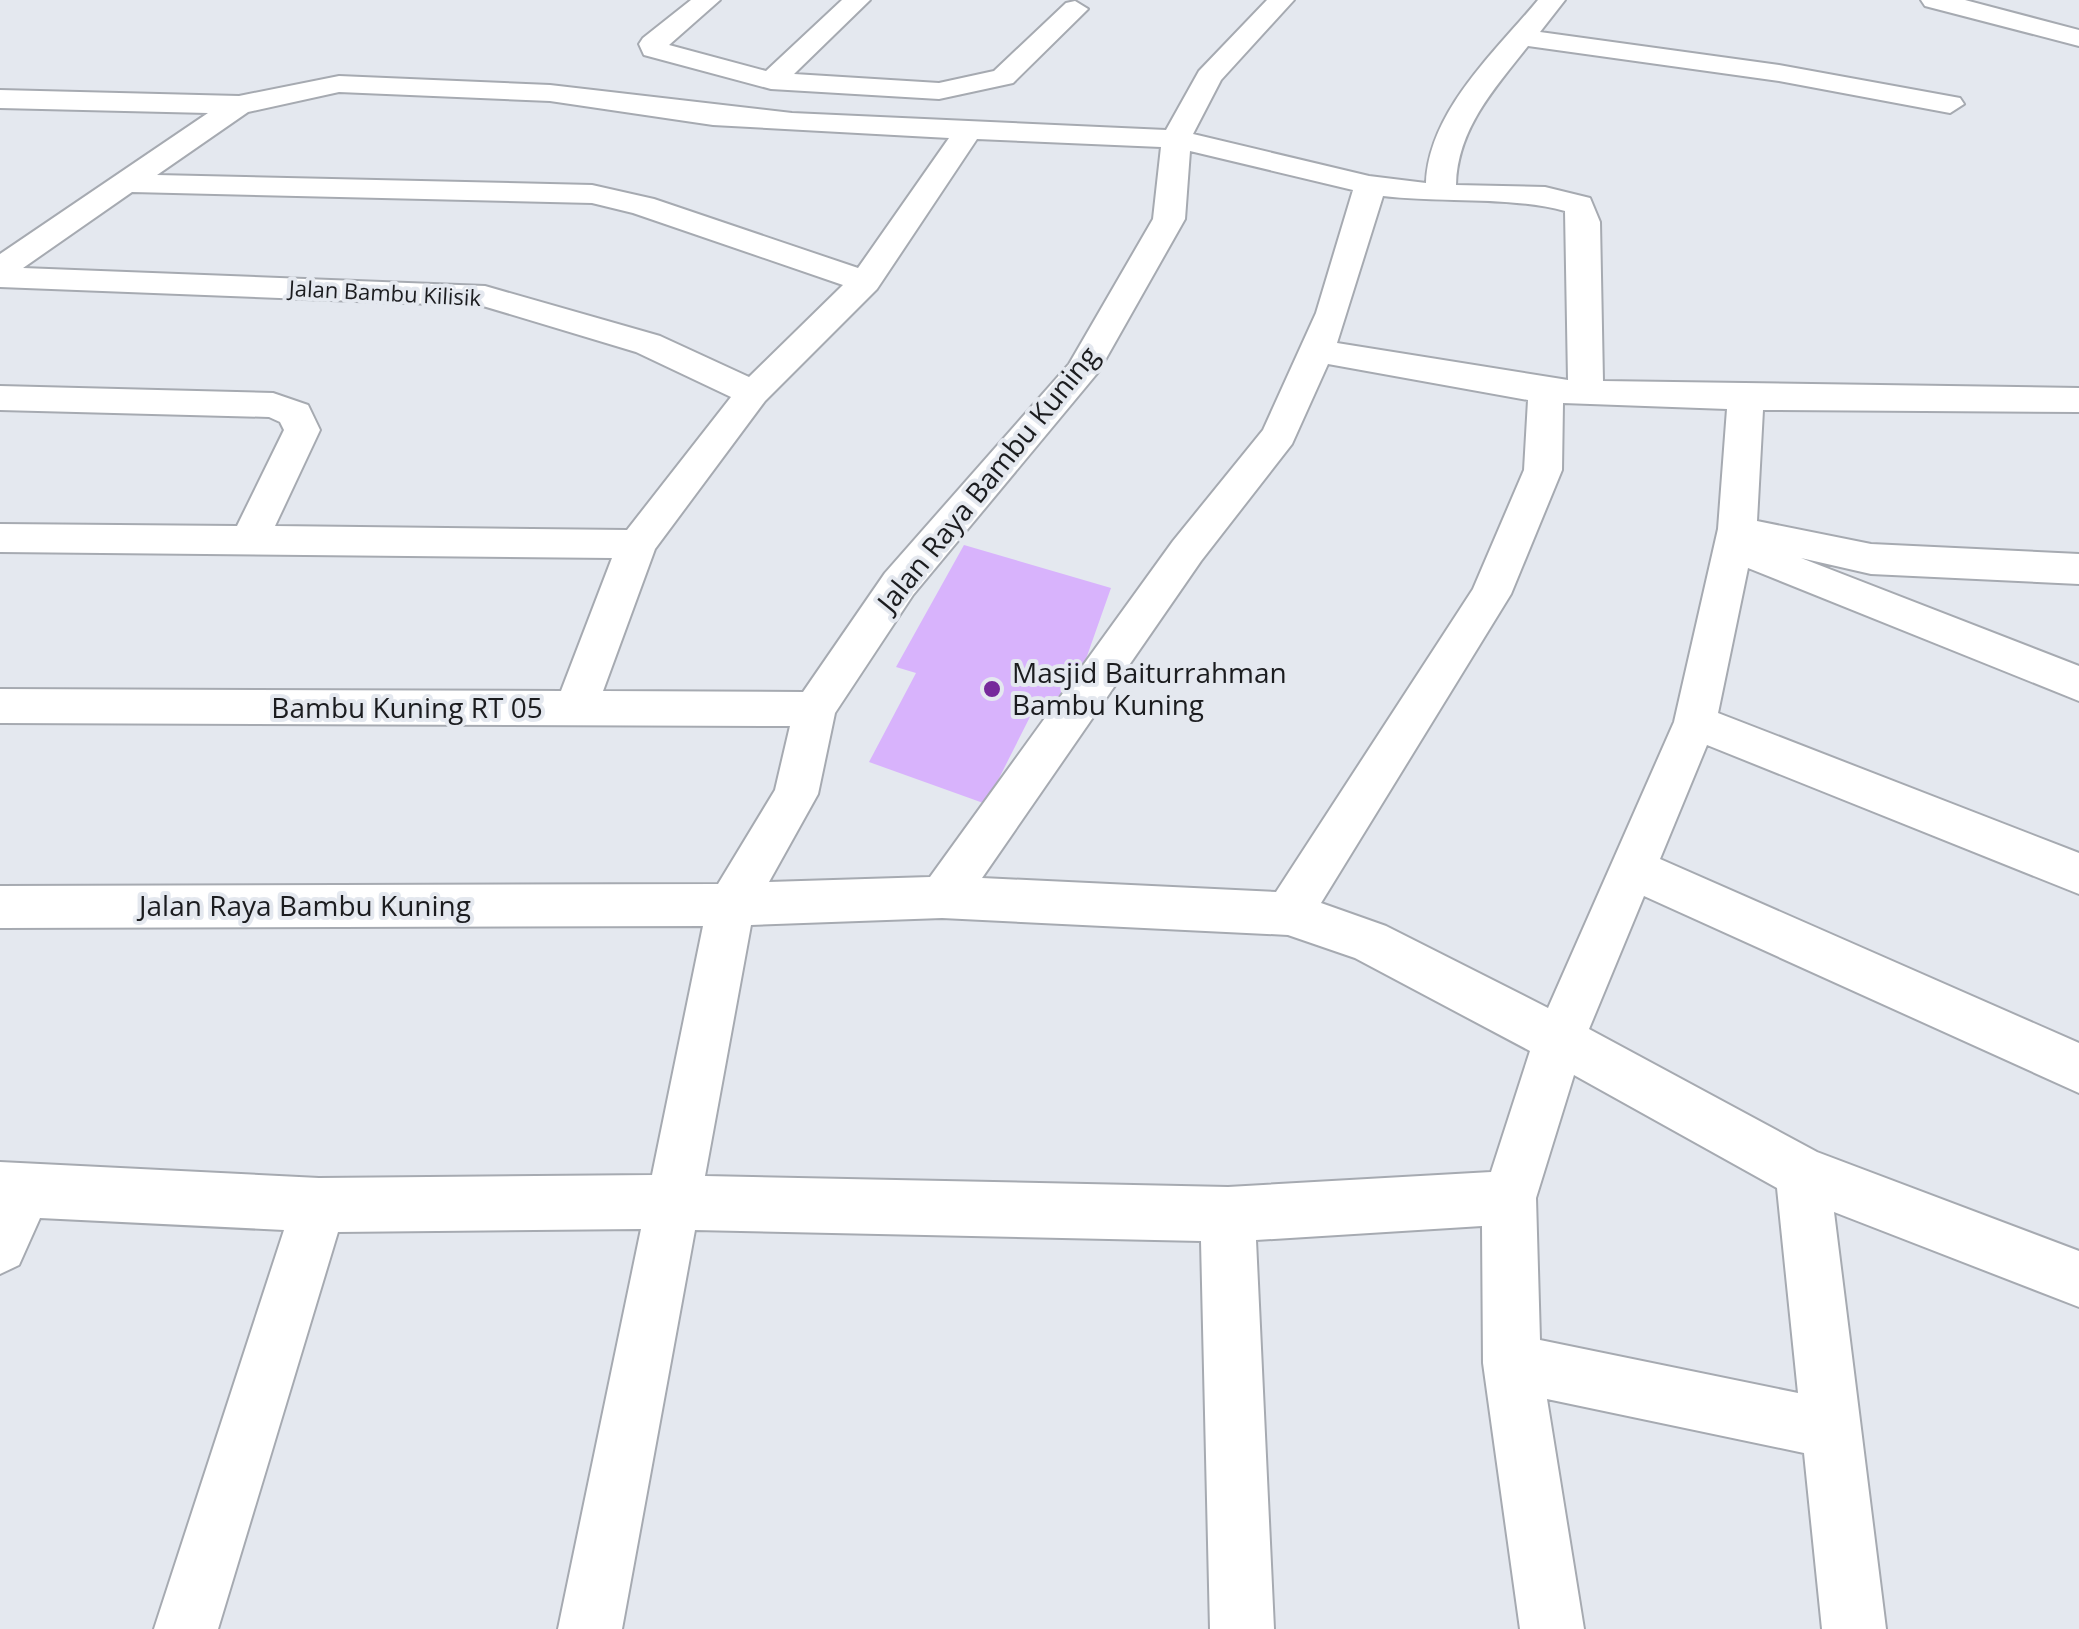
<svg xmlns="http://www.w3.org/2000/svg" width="2079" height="1629" font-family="'Open Sans',sans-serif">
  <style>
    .building { fill: #d8b3fc }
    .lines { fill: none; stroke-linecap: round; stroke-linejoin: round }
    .minor-casing { stroke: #a6aab1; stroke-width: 4 }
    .minor { fill: #fff; fill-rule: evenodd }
    .poi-dot { fill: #76299b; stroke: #e4e8ef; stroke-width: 4 }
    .labels { text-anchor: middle; stroke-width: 8; stroke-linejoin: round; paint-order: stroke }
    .far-street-label { font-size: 22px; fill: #1b1c1f; stroke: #e4e8ef }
    .street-label { font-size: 28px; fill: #1b1c1f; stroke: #e4e8ef }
    .poi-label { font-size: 28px; fill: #1b1c1f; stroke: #e4e8ef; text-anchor: start }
  </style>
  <rect width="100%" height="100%" fill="#e4e8ef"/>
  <polygon class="building" points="964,545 1111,588 1068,710 1036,705 986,804 869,762 916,673 896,667"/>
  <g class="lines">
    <defs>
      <g id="minor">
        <polygon points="691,0 720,0 669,45 766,71 842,0 870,0 794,74 939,83 994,71 1066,3 1075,1 1088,9 1013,83 939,99 771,89 644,55 639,44 643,38"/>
        <path d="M1267 0H1294L1221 80 1193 134 1369 176 1426 183C1429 111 1495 52 1538 0H1565L1540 32 1779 65 1960 98 1964 104 1950 113 1779 81 1528 46C1495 88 1457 129 1456 185L1545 187 1590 198 1600 222 1603 381 2079 388V412L1763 410 1757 521 1871 544 2079 554V584L1871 574 1801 558 2079 666V701L1748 568 1718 713 2079 853V894L1707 745 1660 859 2079 1043V1093L1644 896 1589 1029 1817 1152 2079 1251V1307L1834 1212 1886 1629H1822L1804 1453 1547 1399 1584 1629H1520L1483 1363 1482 1226 1256 1240 1274 1629H1210L1201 1241 695 1230 622 1629H558L641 1229 338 1232 218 1629H154L284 1230 40 1218 19 1265 0 1274V1162L319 1178 652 1175 703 926 0 928V886L718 884 775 790 790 726 0 723V689L561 691 612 558 0 552V524L237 526 284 430 280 422 269 417 0 410V386L273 393 308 405 320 430 275 526 627 530 731 397 636 352 483 306 0 287V254L208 113 0 108V90L239 96 339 76 550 85 792 113 1166 130 1199 71ZM339 92 550 101 713 125 949 138 858 268 654 199 592 185 157 175 248 112ZM977 139 1161 147 1153 219 1069 364 885 573 803 692 603 691 655 549 765 401 877 289ZM1190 151 1353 190 1316 313 1263 430 1173 541 930 877 769 882 818 794 835 713 913 595 1099 371 1185 219ZM132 192 592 203 633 213 843 285 749 377 660 336 485 286 23 268ZM1383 196C1441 203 1510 196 1565 211L1568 380 1337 343ZM1328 364 1528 400 1524 470 1473 589 1276 892 982 878 1201 561 1292 444ZM1563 403 1727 409 1718 529 1674 722 1548 1008 1386 926 1321 903 1511 594 1562 470ZM942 918 1288 935 1355 958 1530 1051 1491 1172 1228 1187 705 1176 751 925ZM1574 1075 1777 1188 1798 1393 1540 1340 1536 1198Z"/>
        <polygon points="1921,0 1965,0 2079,30 2079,46 1925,6"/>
      </g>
    </defs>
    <use href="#minor" class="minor-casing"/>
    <use href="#minor" class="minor"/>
  </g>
  <circle class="poi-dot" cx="992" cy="689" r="10"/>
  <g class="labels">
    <g class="far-street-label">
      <text transform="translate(385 293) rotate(3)" y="8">Jalan Bambu Kilisik</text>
    </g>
    <g class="street-label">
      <text transform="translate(988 479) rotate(-51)" y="10">Jalan Raya Bambu Kuning</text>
      <text x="407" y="718">Bambu Kuning RT 05</text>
      <text x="305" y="916">Jalan Raya Bambu Kuning</text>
    </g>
    <g class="poi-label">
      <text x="1012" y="683">Masjid Baiturrahman<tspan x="1012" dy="32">Bambu Kuning</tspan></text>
    </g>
  </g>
</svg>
